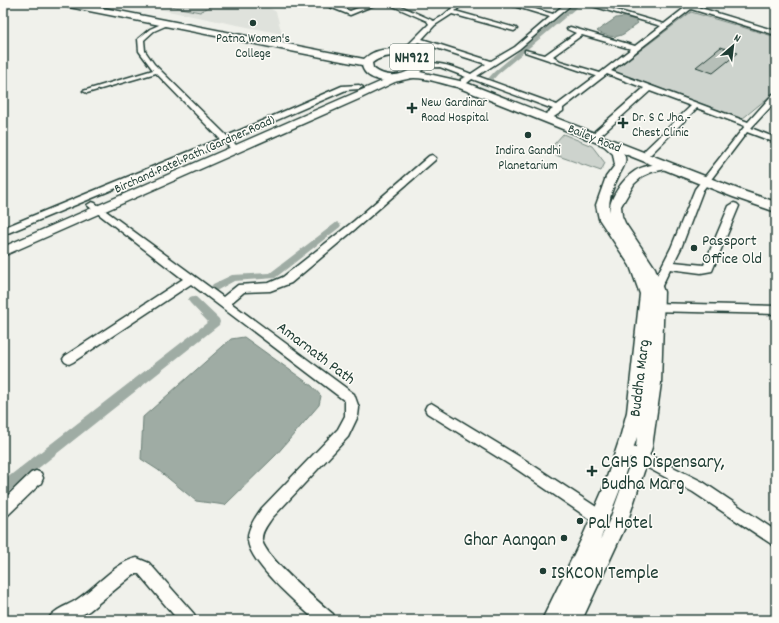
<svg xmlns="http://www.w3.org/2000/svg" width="779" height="623" font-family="Dekko,sans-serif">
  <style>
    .built { fill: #dfe2dc }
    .green { fill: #cdd3cd; stroke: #768880 }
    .water { fill: #9faca4; stroke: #6c8077 }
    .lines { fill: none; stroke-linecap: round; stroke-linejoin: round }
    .canal { fill: #9faca4; fill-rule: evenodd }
    .building { fill: #b6bfb8; stroke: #1f3d34 }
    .minor-casing { stroke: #1f3d34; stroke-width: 3 }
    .major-casing { stroke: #1f3d34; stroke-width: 3 }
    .highway-casing { stroke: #1f3d34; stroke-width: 3 }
    .minor { fill: #fdfcf7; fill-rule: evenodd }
    .major { fill: #fdfcf7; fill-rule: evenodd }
    .highway { fill: #fdfcf7; fill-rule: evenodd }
    .poi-dot { fill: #1f3d34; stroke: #fdfcf7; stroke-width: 1.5 }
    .labels { text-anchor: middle; stroke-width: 3; stroke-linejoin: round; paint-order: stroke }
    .far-poi-label { font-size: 13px; fill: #1f3d34; stroke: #fdfcf7 }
    .far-street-label { font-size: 13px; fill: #1f3d34; stroke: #fdfcf7 }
    .shield { fill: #fdfcf7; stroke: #62766e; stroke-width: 1 }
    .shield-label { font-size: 15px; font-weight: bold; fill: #1f3d34 }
    .poi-label { font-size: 16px; fill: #1f3d34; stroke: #fdfcf7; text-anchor: start }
    .street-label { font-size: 16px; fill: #1f3d34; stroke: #fdfcf7 }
    .near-poi-label { font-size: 19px; fill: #1f3d34; stroke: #fdfcf7; text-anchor: start }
  </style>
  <rect width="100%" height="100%" fill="#f0f1eb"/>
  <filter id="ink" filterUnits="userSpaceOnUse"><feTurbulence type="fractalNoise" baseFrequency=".025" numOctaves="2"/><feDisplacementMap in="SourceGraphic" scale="8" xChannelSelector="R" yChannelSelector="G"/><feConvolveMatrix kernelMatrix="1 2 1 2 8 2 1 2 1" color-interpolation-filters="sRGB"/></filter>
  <g filter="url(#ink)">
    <polygon class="built" points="128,3 262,3 276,12 282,34"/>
    <g class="green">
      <polygon points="155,3 216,3 200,12"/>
      <polygon points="691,12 776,37 776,91 742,119 613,71"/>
      <polygon points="563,134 592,146 605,163 601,171 547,152"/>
    </g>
    <g class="water">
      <path d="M624 17 636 20 638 23C628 30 622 39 609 36 604 34 600 34 597 31L616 18Z"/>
      <polygon points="244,337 312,386 321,396 319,405 276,455 225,505 196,501 158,470 141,459 143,417 231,339"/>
    </g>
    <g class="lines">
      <g class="canal">
        <polygon points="576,3 582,3 498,74 489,84 485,84 485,82 494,72"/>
        <polygon points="337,222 341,225 340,227 275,278 234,281 216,291 211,287 213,284 232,275 270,273"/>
        <polygon points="193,296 196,297 219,319 220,322 219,325 7,493 3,495 3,481 208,322 190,303 188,300 190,297"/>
      </g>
    </g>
    <polygon class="building" points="721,47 738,53 713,73 696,67"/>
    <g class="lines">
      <defs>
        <g id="minor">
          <polygon points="320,3 329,3 350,11 371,3 379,3 350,15"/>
          <path d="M386 3H394L434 21 443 16 458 3H462V5L455 11 516 28 517 29 514 31 452 14 435 25 422 39 491 61 515 47 550 17 504 3H514L553 14 566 3H573L519 49 477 76 557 105 596 76 525 52V50L545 55 576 33 567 29 570 27 635 46 661 26 582 3H592L664 24 691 3H698L694 6 776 31V35L691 9 611 71 748 122 773 94H776V101L751 128 776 138V143L747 132 703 190 681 248 674 262 704 265 729 206 734 203 737 204 739 206 712 271 701 273 670 269 660 290H652L651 287 671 248 695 189 745 126 697 108 651 154H645L644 152 645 150 691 106 650 91 601 135H595V131L644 88 607 74 563 108V111L549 120H543V116L553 109 472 79 467 83H461V79L466 77 440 67 417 68 416 67C429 57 457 68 471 74L486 64 418 42 404 55H400V53L429 24 427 21ZM582 35 631 49 600 73 560 61 553 56Z"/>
          <polygon points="168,21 170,22 170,24 154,31 144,40 145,51 154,64 227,136 342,86 359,85 363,87 359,89 346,90 231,140 240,149 239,151 233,151 225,143 3,235 3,228 220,139 156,73 87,93 83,91 153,70 139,51 138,39 150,29"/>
          <path d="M432 155 436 158 435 160 360 225 291 283 270 291 244 292 231 303 354 394 359 408 358 416 348 437 272 518C268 524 261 532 262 540 265 558 318 601 333 614L335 620H315C299 605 246 561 248 538 248 528 256 516 262 508L338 429 345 416V401L191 284 73 362 69 364 65 362 63 359 65 356 183 279 87 205 92 202 95 203 223 297 238 285 269 283 283 277 354 221 429 156Z"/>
          <polygon points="649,303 776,306 776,314 649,311 645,310 644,307 645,304"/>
          <polygon points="431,403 525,460 604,512 606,517 604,522 599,524 594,522 515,468 427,413 425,409 427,405"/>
          <polygon points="625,443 703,482 776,531 776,547 693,492 620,453 618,449 620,445"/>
          <polygon points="36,471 41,473 43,478 41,483 8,515 3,517 3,500 31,473"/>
          <path d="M137 558 149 563 194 614 196 620H178L139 574H134L89 611 72 620H48C52 611 64 607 73 602 93 591 115 562 137 558Z"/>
        </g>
        <g id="major">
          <polygon points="396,75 399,76 401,78 399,80 359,99 3,256 3,247"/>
          <path d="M605 139C610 140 614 144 618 147 631 159 624 165 618 177 613 187 607 202 610 212 608 199 624 178 635 171 641 167 650 165 658 164 664 163 669 161 672 166L671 168 652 172 643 176 634 184 621 206 622 216 625 223 655 268 664 292 661 383 652 447 627 523 582 620H542L582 538 602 492 620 438 627 412 640 294 630 266 599 219 596 205 606 177 615 165 613 154 600 142ZM637 437 636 447 610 519 600 540 619 492Z"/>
        </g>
        <path id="highway" d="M59 3H78L364 59C379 44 412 47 424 64L423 69 420 72 464 82 743 191 776 202V212L733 197 457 87C443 84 428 78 414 78 409 78 404 80 399 81 387 83 364 80 362 65L64 6ZM396 56 405 58 414 64 413 68C401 77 385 78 373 68L372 63C379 57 387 56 396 56Z"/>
      </defs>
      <use href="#minor" class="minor-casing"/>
      <use href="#major" class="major-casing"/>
      <use href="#highway" class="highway-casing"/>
      <use href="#minor" class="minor"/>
      <use href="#major" class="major"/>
      <use href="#highway" class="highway"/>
    </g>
  </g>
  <g class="poi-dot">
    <circle cx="253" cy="23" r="4"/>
    <path d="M410 102h4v4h4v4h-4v4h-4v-4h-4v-4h4z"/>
    <path d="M621 117h4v4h4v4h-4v4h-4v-4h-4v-4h4z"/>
    <circle cx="528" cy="135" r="4"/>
    <circle cx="694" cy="248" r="4"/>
    <path d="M590 465h4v4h4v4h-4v4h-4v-4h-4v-4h4z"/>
    <circle cx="580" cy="521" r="4"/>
    <circle cx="564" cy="538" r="4"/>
    <circle cx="543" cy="571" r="4"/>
  </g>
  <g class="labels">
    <g class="far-poi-label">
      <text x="253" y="42">Patna Women's<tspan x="253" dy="15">College</tspan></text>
      <text x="421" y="106" text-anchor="start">New Gardinar<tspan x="421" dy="15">Road Hospital</tspan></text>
      <text x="632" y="121" text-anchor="start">Dr. S C Jha -<tspan x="632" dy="15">Chest Clinic</tspan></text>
      <text x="528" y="154">Indira Gandhi<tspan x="528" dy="15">Planetarium</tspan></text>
    </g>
    <g class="far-street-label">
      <text transform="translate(595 137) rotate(22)" y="5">Bailey Road</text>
      <text transform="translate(194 153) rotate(-24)" y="5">Birchand Patel Path (Gardner Road)</text>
    </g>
    <rect class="shield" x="390" y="44" width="44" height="26" rx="3"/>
    <g class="shield-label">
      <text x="412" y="62">NH922</text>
    </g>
    <g class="poi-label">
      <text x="702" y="245">Passport<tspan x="702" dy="18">Office Old</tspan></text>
    </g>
    <g class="street-label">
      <text transform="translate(317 352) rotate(37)" y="6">Amarnath Path</text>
      <text transform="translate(638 378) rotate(-83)" y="6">Buddha Marg</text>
    </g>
    <g class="near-poi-label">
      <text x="601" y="467">CGHS Dispensary,<tspan x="601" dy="22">Budha Marg</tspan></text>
      <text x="588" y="528">Pal Hotel</text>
      <text x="556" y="545" text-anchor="end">Ghar Aangan</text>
      <text x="551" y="578">ISKCON Temple</text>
    </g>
  </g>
  <rect width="779" height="623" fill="none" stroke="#fdfcf7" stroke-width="16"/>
  <rect x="8" y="8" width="763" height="607" fill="none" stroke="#1f3d34" stroke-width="1.5" filter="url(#ink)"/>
  <g transform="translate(733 46) rotate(28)" stroke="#fdfcf7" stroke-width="3" paint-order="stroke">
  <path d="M0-3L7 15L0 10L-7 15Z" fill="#1f3d34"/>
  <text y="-6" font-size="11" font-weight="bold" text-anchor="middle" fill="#1f3d34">N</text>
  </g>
</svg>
